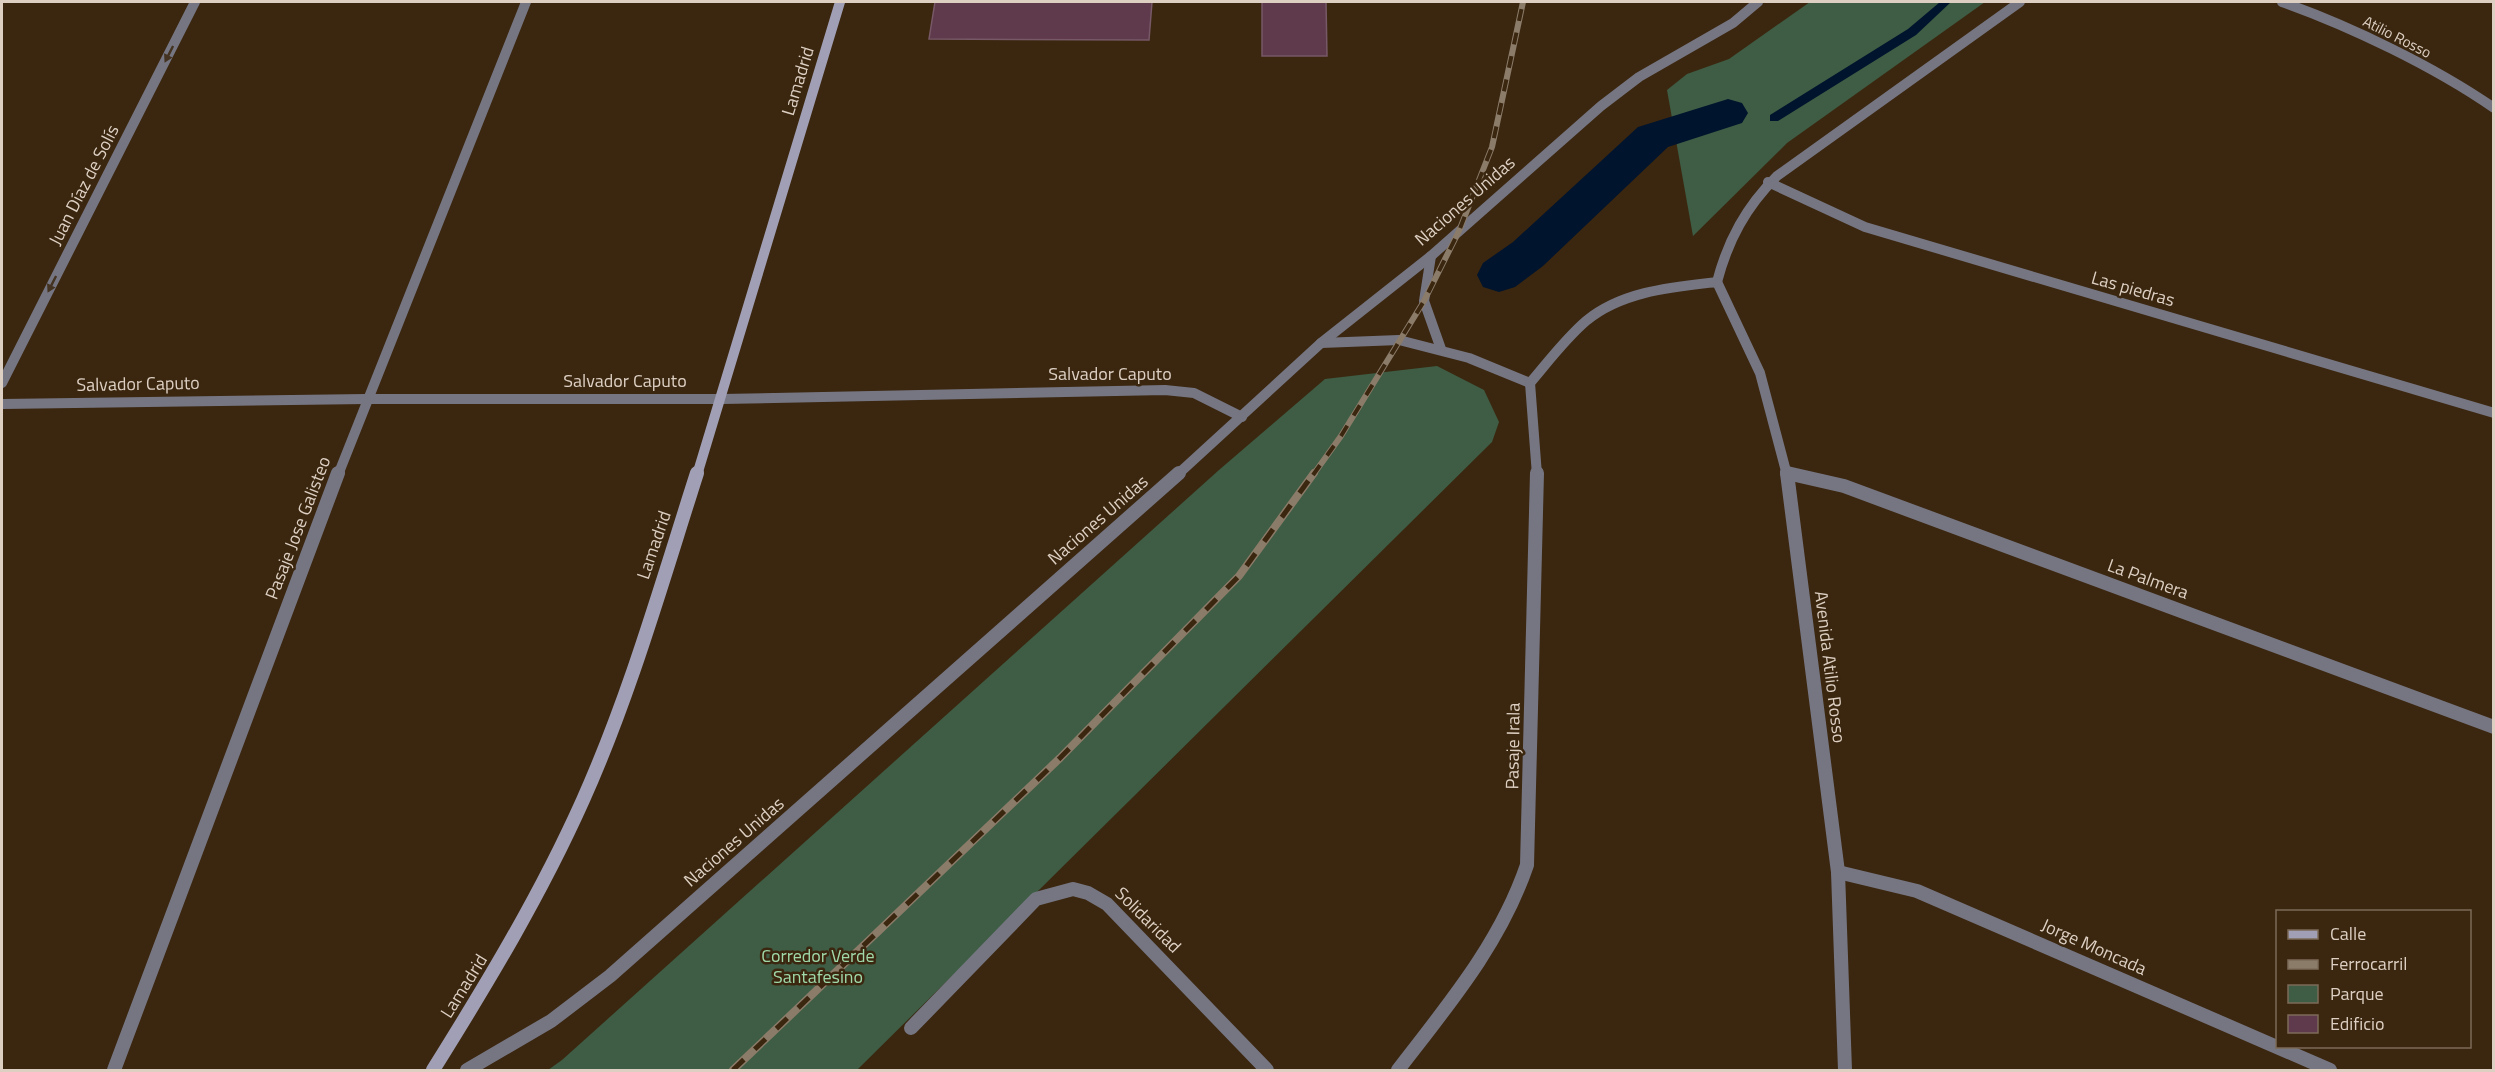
<svg xmlns="http://www.w3.org/2000/svg" width="2495" height="1072" font-family="'Titillium Web',sans-serif">
  <style>
    .green { fill: #3e5d44 }
    .lines { fill: none; stroke-linecap: round; stroke-linejoin: round }
    .stream { fill: #00142d; fill-rule: evenodd }
    .canal { fill: #00142d; fill-rule: evenodd }
    .building { fill: #5f3a4c; stroke: #775866; stroke-width: 1.5 }
    .street-far1 { stroke: #767683; stroke-width: 10 }
    .street { stroke: #767683; stroke-width: 14 }
    .secondary-far1 { stroke: #a19fb5; stroke-width: 10 }
    .secondary { stroke: #a19fb5; stroke-width: 14 }
    .rail-far1-casing { stroke: #8b7b69; stroke-width: 6 }
    .rail-casing { stroke: #8b7b69; stroke-width: 8 }
    .rail-far1 { stroke: #3b2710; stroke-width: 4; stroke-dasharray: 12; stroke-linecap: butt }
    .rail { stroke: #3b2710; stroke-width: 5; stroke-dasharray: 15; stroke-linecap: butt }
    .oneway { fill: #443321 }
    .labels { text-anchor: middle; stroke-width: 5; stroke-linejoin: round; paint-order: stroke }
    .far-street-label { font-size: 15px; fill: #ddd0c3; stroke: #3b2710 }
    .street-label { font-size: 18px; fill: #ddd0c3; stroke: #3b2710 }
    .park-label { font-size: 18px; fill: #a0daab; stroke: #3b2710 }
  </style>
  <rect width="100%" height="100%" fill="#3b2710"/>
  <g class="green">
    <polygon points="1810,2 1985,2 1787,143 1693,236 1667,90 1687,74 1729,59"/>
    <polygon points="1437,366 1484,390 1499,422 1492,442 857,1070 548,1070 562,1060 1219,470 1325,379"/>
  </g>
  <g class="lines">
    <polygon class="stream" points="1940,2 1951,2 1916,35 1778,121 1770,121 1770,115 1908,29"/>
    <polygon class="canal" points="1728,99 1742,103 1748,113 1742,123 1668,147 1543,266 1515,287 1499,292 1483,287 1477,275 1483,263 1513,242 1638,127"/>
  </g>
  <g class="building">
    <polygon points="935,2 1152,2 1149,40 929,39"/>
    <polygon points="1262,2 1326,2 1327,56 1262,56"/>
  </g>
  <g class="lines">
    <g class="street-far1">
      <path d="M2282 2C2350 26 2435 67 2494 108"/>
      <polyline points="1768,182 1865,227 2494,413"/>
      <polyline points="1431,256 1424,301 1441,349"/>
      <polyline points="1717,282 1760,373 1787,475"/>
      <path d="M1717 282C1728 240 1746 207 1777 176L2020 2"/>
      <polyline points="1321,343 1399,340 1469,358 1530,383"/>
      <polyline points="2,383 195,2"/>
      <path d="M1530 383C1548 362 1565 339 1586 321 1622 291 1673 287 1717 282"/>
      <polyline points="1530,383 1537,475"/>
      <polyline points="2,404 366,399 722,399 1165,390 1194,393 1242,417"/>
      <polyline points="1787,473 1794,475"/>
      <polyline points="338,475 526,2"/>
      <polyline points="1177,475 1321,343 1431,256 1601,106 1639,77 1733,23 1758,2"/>
    </g>
    <g class="street">
      <polyline points="1787,473 1838,872 1845,1070"/>
      <polyline points="1787,473 1844,486 2494,727"/>
      <polyline points="1838,872 1917,891 2330,1070"/>
      <polyline points="911,1028 1036,899 1073,889 1088,893 1107,904 1267,1070"/>
      <polyline points="114,1070 338,473"/>
      <polyline points="467,1070 551,1021 610,976 1179,473"/>
      <path d="M1398 1070C1448 1005 1500 944 1527 865L1537 473"/>
    </g>
    <polyline class="secondary-far1" points="697,475 840,2"/>
    <path class="secondary" d="M433 1070C488 982 541 894 583 800 630 695 662 582 697 473"/>
    <defs>
      <polyline id="rail-far1" points="1313,475 1341,436 1424,301 1459,231 1492,147 1523,2"/>
      <polyline id="rail" points="733,1070 1060,758 1239,576 1314,473"/>
    </defs>
    <use href="#rail-far1" class="rail-far1-casing"/>
    <use href="#rail" class="rail-casing"/>
    <use href="#rail-far1" class="rail-far1"/>
    <use href="#rail" class="rail"/>
  </g>
  <defs><path id="oneway-solid" d="M-6-.8H1V-3.2L6.5 0L1 3.2V.8H-6Z" transform="scale(1.5)"/></defs>
  <g class="oneway">
    <use href="#oneway-solid" transform="translate(169 54) rotate(117)"/>
    <use href="#oneway-solid" transform="translate(52 284) rotate(117)"/>
  </g>
  <g class="labels">
    <g class="far-street-label">
      <text transform="translate(2397 37) rotate(27)" y="5">Atilio Rosso</text>
    </g>
    <g class="street-label">
      <text transform="translate(798 81) rotate(-73)" y="6">Lamadrid</text>
      <text transform="translate(84 185) rotate(-63)" y="6">Juan Díaz de Solís</text>
      <text transform="translate(1465 201) rotate(-41)" y="6">Naciones Unidas</text>
      <text transform="translate(2133 289) rotate(16)" y="6">Las piedras</text>
      <text x="1110" y="380">Salvador Caputo</text>
      <text x="625" y="387">Salvador Caputo</text>
      <text transform="translate(138 384) rotate(-1)" y="6">Salvador Caputo</text>
      <text transform="translate(1098 520) rotate(-41)" y="6">Naciones Unidas</text>
      <text transform="translate(298 528) rotate(-69)" y="6">Pasaje Jose Galisteo</text>
      <text transform="translate(654 545) rotate(-71)" y="6">Lamadrid</text>
      <text transform="translate(2148 579) rotate(20)" y="6">La Palmera</text>
      <text transform="translate(1830 667) rotate(83)" y="6">Avenida Atilio Rosso</text>
      <text transform="translate(1513 746) rotate(-89)" y="6">Pasaje Irala</text>
      <text transform="translate(734 842) rotate(-41)" y="6">Naciones Unidas</text>
      <text transform="translate(1148 920) rotate(45)" y="6">Solidaridad</text>
      <text transform="translate(2094 947) rotate(24)" y="6">Jorge Moncada</text>
      <text transform="translate(464 986) rotate(-58)" y="6">Lamadrid</text>
    </g>
    <g class="park-label">
      <text x="818" y="962">Corredor Verde<tspan x="818" dy="21">Santafesino</tspan></text>
    </g>
  </g>
  <rect width="2495" height="1072" fill="none" stroke="#ddd0c3" stroke-width="6"/>
  <rect x="2276" y="910" width="195" height="138" fill="#3b2710" stroke="#7c6b58" stroke-width="1.5"/>
  <rect x="2288" y="930" width="30" height="9" fill="#a19fb5" stroke="#7c6b58" stroke-width="1.5"/>
  <text x="2330" y="940" font-size="18" fill="#ddd0c3">Calle</text>
  <rect x="2288" y="960" width="30" height="9" fill="#8b7b69" stroke="#7c6b58" stroke-width="1.5"/>
  <text x="2330" y="970" font-size="18" fill="#ddd0c3">Ferrocarril</text>
  <rect x="2288" y="985" width="30" height="18" fill="#3e5d44" stroke="#7c6b58" stroke-width="1.5"/>
  <text x="2330" y="1000" font-size="18" fill="#ddd0c3">Parque</text>
  <rect x="2288" y="1015" width="30" height="18" fill="#5f3a4c" stroke="#7c6b58" stroke-width="1.5"/>
  <text x="2330" y="1030" font-size="18" fill="#ddd0c3">Edificio</text>
</svg>
